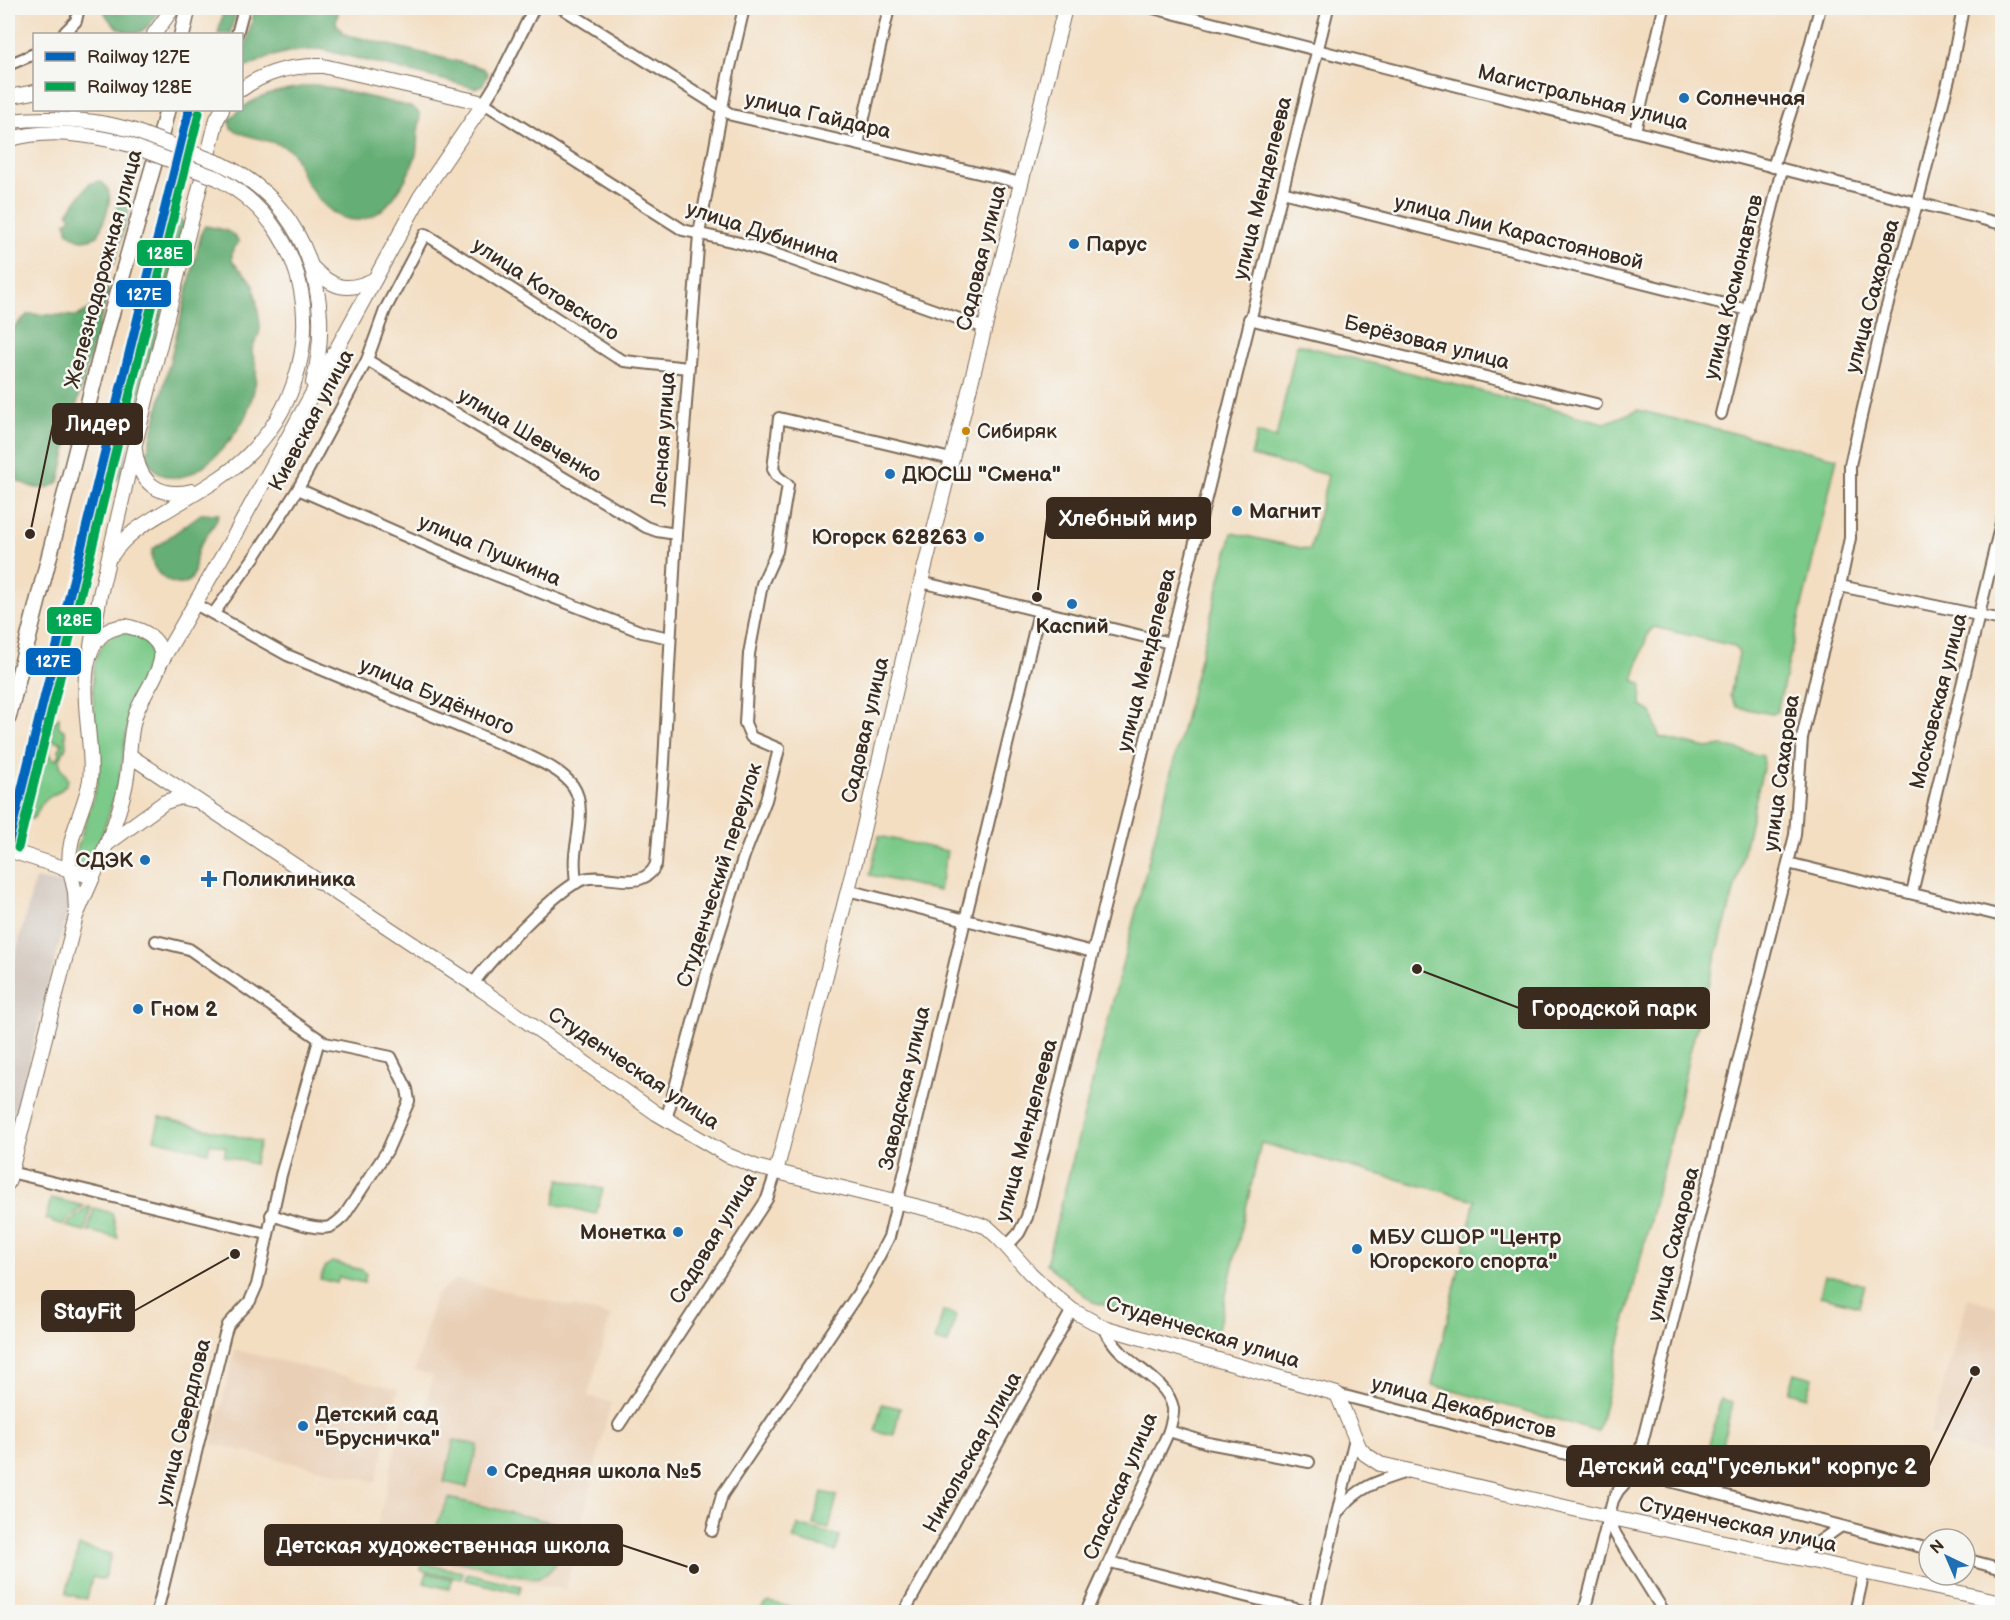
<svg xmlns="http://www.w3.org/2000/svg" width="2010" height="1620" font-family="'Balsamiq Sans',sans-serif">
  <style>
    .built { fill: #e9cfb6 }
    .industrial { fill: #cec2b9 }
    .green { fill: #7cca89; stroke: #5c7a54; stroke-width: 1.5 }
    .forest { fill: #65ae75; stroke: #506c4a; stroke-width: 1.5 }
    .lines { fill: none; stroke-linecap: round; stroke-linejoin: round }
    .minor-casing { stroke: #7b6957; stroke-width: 14 }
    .tertiary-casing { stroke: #7b6957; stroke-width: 16 }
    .secondary-casing { stroke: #7b6957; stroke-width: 18 }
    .minor { stroke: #fff; stroke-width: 10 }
    .tertiary { stroke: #fff; stroke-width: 14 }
    .secondary { stroke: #fff; stroke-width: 15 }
    .tertiary-bridge-casing { stroke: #7b6957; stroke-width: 16; stroke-linecap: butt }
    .tertiary-bridge { stroke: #fff; stroke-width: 14 }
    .rail-1-casing { stroke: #f6f6f2; stroke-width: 14 }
    .rail-2-casing { stroke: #f6f6f2; stroke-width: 14 }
    .rail-1 { stroke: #0065bd; stroke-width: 9 }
    .rail-2 { stroke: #00a651; stroke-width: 9 }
    .poi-dot { fill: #1f6fb2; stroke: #f6f6f2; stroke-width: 2 }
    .bus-dot { fill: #c88708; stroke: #f6f6f2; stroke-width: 2 }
    .labels { text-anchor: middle; stroke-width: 5; stroke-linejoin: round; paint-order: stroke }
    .bus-label { font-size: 20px; fill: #3b2a1e; stroke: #f6f6f2; text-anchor: start }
    .street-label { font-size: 21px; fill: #3b2a1e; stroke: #f6f6f2 }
    .poi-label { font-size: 21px; font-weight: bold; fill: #3b2a1e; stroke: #f6f6f2; text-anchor: start }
    .leader { fill: none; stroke: #3b2a1e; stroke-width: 2 }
    .callout-dot { fill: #3b2a1e; stroke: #f6f6f2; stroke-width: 2 }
    .callout { fill: #3b2a1e; stroke: #3b2a1e; stroke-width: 2 }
    .callout-label { font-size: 22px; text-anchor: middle; font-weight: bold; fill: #fff }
    .line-badge { stroke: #f6f6f2; stroke-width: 2 }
    .badge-label { font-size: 16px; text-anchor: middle; font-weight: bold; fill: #fff }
  </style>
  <rect width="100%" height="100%" fill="#f6f6f2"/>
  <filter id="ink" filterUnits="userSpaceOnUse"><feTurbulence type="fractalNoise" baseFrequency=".0167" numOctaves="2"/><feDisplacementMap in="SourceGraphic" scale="12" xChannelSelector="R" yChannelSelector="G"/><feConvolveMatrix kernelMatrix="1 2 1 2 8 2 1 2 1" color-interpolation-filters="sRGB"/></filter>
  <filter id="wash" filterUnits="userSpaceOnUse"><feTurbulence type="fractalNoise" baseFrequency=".008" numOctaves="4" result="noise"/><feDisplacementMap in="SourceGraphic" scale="24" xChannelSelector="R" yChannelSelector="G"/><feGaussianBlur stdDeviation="1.35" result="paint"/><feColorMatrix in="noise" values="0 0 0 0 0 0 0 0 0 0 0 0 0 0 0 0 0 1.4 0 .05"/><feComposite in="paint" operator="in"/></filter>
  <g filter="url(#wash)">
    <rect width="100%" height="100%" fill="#f3dec2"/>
    <g class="built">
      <polygon points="455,1279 611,1316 588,1396 611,1402 566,1590 372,1548 404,1414 423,1418 433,1375 415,1371 435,1296"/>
      <polygon points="1968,1298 2002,1308 2002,1458 1939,1441 1940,1437 1930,1434"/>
      <polygon points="235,1350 398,1389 376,1482 212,1444"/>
    </g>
    <polygon class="industrial" points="35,879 63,884 68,891 70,902 8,1144 8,984"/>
    <g class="green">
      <polygon points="1297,344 1605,423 1638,410 1837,458 1777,712 1772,714 1737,707 1730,696 1739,653 1734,646 1654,627 1648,633 1633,680 1642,684 1641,706 1652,712 1659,737 1707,748 1723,746 1763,756 1764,764 1736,884 1689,1055 1679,1103 1598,1431 1432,1385 1475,1200 1261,1143 1217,1334 1093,1302 1046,1264 1232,533 1310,550 1328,475 1251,456 1257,433 1276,438"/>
      <path d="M124 632C136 634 154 641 154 655 155 666 139 689 134 701 124 729 125 758 117 786 111 811 101 836 93 861L90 865 80 866 75 863V856C82 830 94 803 98 776 103 742 78 664 107 640 111 636 118 634 124 632Z"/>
      <path d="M59 717V727L65 731 66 746 60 760V765L68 779C65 792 52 794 43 802 38 808 38 815 32 819H30C19 806 31 765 43 755L45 742 47 740 50 743C50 750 48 755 55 760L60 755 59 750 62 745 60 742 52 741C49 733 52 722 59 717Z"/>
      <polygon points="879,836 947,851 939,891 870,875"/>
      <polygon points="160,1117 260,1142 254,1164 224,1156 226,1147 210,1143 208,1152 154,1139"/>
      <polygon points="560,1179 603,1189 596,1214 554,1204"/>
      <polygon points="51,1198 84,1206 61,1225 53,1223 53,1221 46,1219"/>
      <polygon points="88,1207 91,1207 85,1231 65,1226"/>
      <polygon points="94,1208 112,1213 118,1238 88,1231"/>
      <polygon points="332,1262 362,1270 366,1274 364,1283 339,1277 337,1283 320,1279 326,1266"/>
      <polygon points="1825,1275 1865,1285 1859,1306 1820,1296"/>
      <polygon points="943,1311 956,1315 948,1344 935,1341"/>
      <polygon points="1795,1373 1813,1378 1807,1397 1789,1392"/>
      <polygon points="1721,1399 1733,1402 1718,1460 1706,1456"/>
      <polygon points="882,1404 900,1408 894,1435 875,1431"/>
      <polygon points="454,1440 478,1445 467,1487 444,1482"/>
      <polygon points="822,1492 837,1496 829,1529 813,1525"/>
      <path d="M449 1498 559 1524C557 1533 560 1540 559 1549 558 1565 548 1578 531 1578L449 1559 443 1556 438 1549 435 1533 439 1519Z"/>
      <polygon points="798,1525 840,1536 836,1551 793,1540"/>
      <polygon points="79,1546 111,1554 104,1580 92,1577 87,1599 66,1594"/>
      <polygon points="422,1563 463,1572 461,1579 421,1570"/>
      <polygon points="427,1573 452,1579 449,1589 424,1583"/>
      <polygon points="467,1573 521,1586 519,1593 465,1580"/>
      <polygon points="769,1602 794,1608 793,1612 760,1612 763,1606"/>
    </g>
    <g class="forest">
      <path d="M103 8H162C149 26 139 43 117 27 109 21 106 16 103 8Z"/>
      <polygon points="224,8 237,8 230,34 218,34"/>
      <polygon points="255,8 339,8 336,23 344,34 476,66 484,69 488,74 482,86 475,88 320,49 288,52 269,57 247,67 242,62"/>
      <path d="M317 85 408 106C412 108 416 109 419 113 421 119 419 125 418 131 417 140 418 150 415 158 406 182 387 217 359 220 333 222 313 195 302 174 299 168 297 159 293 153 285 141 245 139 231 128L229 121C249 95 285 88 317 85Z"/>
      <path d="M99 181C120 191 104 219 98 236 84 242 77 242 67 230L66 222 71 218 68 212 89 184Z"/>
      <polygon points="122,202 128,203 130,206 114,264 109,266 105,263 104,259 118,205"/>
      <polygon points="180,219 185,224 121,473 117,480 113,480 108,473 155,280 171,228 177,220"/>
      <path d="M205 226C219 229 232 229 239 242L232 251V261C238 268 249 276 253 285 255 291 261 325 260 330 259 338 252 343 252 352 253 356 255 361 256 365 258 381 252 400 246 415 235 439 193 489 163 475 154 471 149 463 147 454L202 231Z"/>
      <path d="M102 287 106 288 109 291 81 388 59 482C42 495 23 485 8 474V333L28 314 78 316 91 308Z"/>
      <path d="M201 514H219C216 526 203 538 198 550 194 559 197 575 189 581 174 593 145 569 153 549Z"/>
    </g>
  </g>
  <g filter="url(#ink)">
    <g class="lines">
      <defs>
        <g id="minor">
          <polyline points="534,8 497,82 484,103 683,230 744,244 787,258 985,328"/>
          <polyline points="562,8 732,115 1021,183"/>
          <polyline points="1153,8 1782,169 2002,224"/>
          <polyline points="63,34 76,21 79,8"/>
          <polyline points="237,34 244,8"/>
          <polyline points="8,65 34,54"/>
          <polyline points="1635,131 1664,8"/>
          <polyline points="858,144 889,8"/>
          <polyline points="1773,167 1800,83 1820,8"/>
          <polyline points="1282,192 1748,310"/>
          <polyline points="1249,319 1596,404"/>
          <polyline points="367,360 646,527 657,531 676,534"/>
          <polyline points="1721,414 1782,169"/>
          <polyline points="298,489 485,571 642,632 670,638"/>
          <polyline points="921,582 1170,643"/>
          <polyline points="1840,586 2002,620"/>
          <path d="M195 604 287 655 527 755C543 763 562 771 573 786 586 805 577 834 575 855 574 864 575 873 576 883"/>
          <polyline points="214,613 255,556 298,489 367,360 385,310 425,234 513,290 616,357 624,361 688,368"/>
          <polyline points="1788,863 2002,916"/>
          <polyline points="847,890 1093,952"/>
          <polyline points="1912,893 2002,519"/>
          <path d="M156 941 189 949 325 1043 391 1057 407 1089 409 1101 387 1151 344 1216C340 1220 335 1225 329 1227 315 1231 286 1219 271 1215"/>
          <path d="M473 984C490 960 557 888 584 879 607 872 643 894 656 864L664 763 676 534 699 234 728 76 744 8"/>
          <polyline points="666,1120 706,975 744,856 766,800 779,749 751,737 745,723 749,654 762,584 777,551 788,485 777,476 773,469 779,418 951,459"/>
          <polyline points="10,1172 267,1234"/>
          <polyline points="1007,1246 1019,1233 1027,1217 1328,8"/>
          <polyline points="1337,1394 1929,1549"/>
          <polyline points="619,1425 767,1199 776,1172"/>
          <polyline points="1169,1431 1208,1443 1309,1462"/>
          <path d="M1339 1511C1358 1486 1381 1480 1410 1471"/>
          <polyline points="1608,1517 1616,1535 1664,1612"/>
          <polyline points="712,1531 722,1495 865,1283 889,1237 1039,612"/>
          <polyline points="1796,1558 1840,1527"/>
          <polyline points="1965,1559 2002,1569"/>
          <polyline points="1110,1562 1308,1612"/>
          <polyline points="157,1612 225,1334 228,1325 250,1301 257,1285 281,1175 319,1040"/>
          <polyline points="904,1612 1072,1310"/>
          <path d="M1086 1612 1169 1431C1171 1423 1174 1415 1173 1408 1168 1383 1138 1370 1122 1353 1114 1345 1108 1337 1103 1327"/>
          <polyline points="1314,1612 1355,1438"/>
          <polyline points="1584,1612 1613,1500 1618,1491 1635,1472 1639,1455 1795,835 1802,738 1817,672 1840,586 1850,538 1850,465 1883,320 1917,204 1950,75 1963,8"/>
          <polyline points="1855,1612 1864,1572"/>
        </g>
        <g id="tertiary">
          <polyline points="154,34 173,8"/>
          <polyline points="8,97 34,92"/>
          <path d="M8 121C50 117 91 118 132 130"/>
          <path d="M8 140C47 128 88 134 127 144"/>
          <path d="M222 164C307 205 335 296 313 383"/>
          <path d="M312 267C333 289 348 293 375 279"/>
          <path d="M135 450C139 483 159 499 192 491"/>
          <path d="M112 555C125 535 144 524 164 512 193 494 226 478 250 453 331 372 322 233 217 178"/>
          <path d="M126 626C140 629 157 636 161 652 164 669 140 698 135 716 129 735 130 756 127 776 123 807 106 846 93 877L70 870C65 839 85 810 90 780 97 740 59 631 126 626Z"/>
          <polyline points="91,646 100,595 135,444 217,119 222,110"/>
          <path d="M161 662 234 536 420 197 484 103 323 66C293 65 266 71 242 89"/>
          <polyline points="129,755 482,990 656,1113 727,1155 757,1167 952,1215 987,1227 999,1238 1030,1273 1049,1291 1072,1310 1103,1327 1337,1394 1359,1447 1365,1454 1380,1464 1608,1517 2002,1602"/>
          <polyline points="107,844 165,802 181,797 192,800"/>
          <polyline points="8,850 70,870 75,892 76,913"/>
          <polyline points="776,1172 861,839 921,582 1065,8"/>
          <polyline points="8,1183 76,916 93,877"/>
        </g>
        <g id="secondary">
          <polyline points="182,34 188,8"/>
          <polyline points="8,718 108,326 155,160 167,110"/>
        </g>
      </defs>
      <use href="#minor" class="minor-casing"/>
      <use href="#tertiary" class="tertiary-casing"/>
      <use href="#secondary" class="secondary-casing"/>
      <use href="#minor" class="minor"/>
      <use href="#tertiary" class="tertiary"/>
      <use href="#secondary" class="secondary"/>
      <defs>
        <g id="tertiary-bridge">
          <polyline points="132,130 222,164"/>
          <polyline points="127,144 217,178"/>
        </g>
      </defs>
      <use href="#tertiary-bridge" class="tertiary-bridge-casing"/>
      <use href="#tertiary-bridge" class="tertiary-bridge"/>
      <defs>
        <polyline id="rail-1" points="8,845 189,110"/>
        <polyline id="rail-2" points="18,848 199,113"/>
      </defs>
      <use href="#rail-1" class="rail-1-casing"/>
      <use href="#rail-2" class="rail-2-casing"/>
      <use href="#rail-1" class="rail-1"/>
      <use href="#rail-2" class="rail-2"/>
    </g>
  </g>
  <g class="poi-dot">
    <circle cx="1684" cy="98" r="6"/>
    <circle cx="1074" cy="244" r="6"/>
    <circle cx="890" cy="474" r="6"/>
    <circle cx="1237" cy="511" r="6"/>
    <circle cx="979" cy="537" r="6"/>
    <circle cx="1072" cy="604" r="6"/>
    <circle cx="145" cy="860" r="6"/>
    <path d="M206 870h6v6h6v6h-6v6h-6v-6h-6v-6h6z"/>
    <circle cx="138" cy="1009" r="6"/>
    <circle cx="678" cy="1232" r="6"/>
    <circle cx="1357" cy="1249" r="6"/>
    <circle cx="303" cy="1426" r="6"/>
    <circle cx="492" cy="1471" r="6"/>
  </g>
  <circle class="bus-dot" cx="966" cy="431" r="5"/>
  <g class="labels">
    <g class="bus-label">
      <text x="977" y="438">Сибиряк</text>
    </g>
    <g class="street-label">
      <text transform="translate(1583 97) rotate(14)" y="7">Магистральная улица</text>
      <text transform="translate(818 115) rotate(13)" y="7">улица Гайдара</text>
      <text transform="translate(1262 188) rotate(-76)" y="7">улица Менделеева</text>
      <text transform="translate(763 232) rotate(18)" y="7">улица Дубинина</text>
      <text transform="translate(1519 232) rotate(14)" y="7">улица Лии Карастояновой</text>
      <text transform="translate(981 258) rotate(-76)" y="7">Садовая улица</text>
      <text transform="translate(103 269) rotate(-75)" y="7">Железнодорожная улица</text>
      <text transform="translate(1733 287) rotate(-76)" y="7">улица Космонавтов</text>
      <text transform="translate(546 289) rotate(33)" y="7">улица Котовского</text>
      <text transform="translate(1872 296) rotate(-75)" y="7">улица Сахарова</text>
      <text transform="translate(1427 342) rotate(14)" y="7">Берёзовая улица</text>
      <text transform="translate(311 420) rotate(-62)" y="7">Киевская улица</text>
      <text transform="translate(530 435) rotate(31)" y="7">улица Шевченко</text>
      <text transform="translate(663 439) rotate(-86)" y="7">Лесная улица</text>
      <text transform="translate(490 550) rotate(23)" y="7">улица Пушкина</text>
      <text transform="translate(1146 660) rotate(-76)" y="7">улица Менделеева</text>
      <text transform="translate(437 696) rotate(23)" y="7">улица Будённого</text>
      <text transform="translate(1938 701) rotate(-76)" y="7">Московская улица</text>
      <text transform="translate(865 730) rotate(-77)" y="7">Садовая улица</text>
      <text transform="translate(1781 773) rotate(-82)" y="7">улица Сахарова</text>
      <text transform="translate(719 875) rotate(-72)" y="7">Студенческий переулок</text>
      <text transform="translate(634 1068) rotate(34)" y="7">Студенческая улица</text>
      <text transform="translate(904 1088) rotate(-77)" y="7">Заводская улица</text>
      <text transform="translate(1026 1130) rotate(-75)" y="7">улица Менделеева</text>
      <text transform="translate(713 1238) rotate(-59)" y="7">Садовая улица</text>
      <text transform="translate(1673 1244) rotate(-76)" y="7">улица Сахарова</text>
      <text transform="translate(1203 1332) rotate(17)" y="7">Студенческая улица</text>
      <text transform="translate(1464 1407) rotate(15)" y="7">улица Декабристов</text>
      <text transform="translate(183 1422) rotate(-76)" y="7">улица Свердлова</text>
      <text transform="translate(972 1452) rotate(-61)" y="7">Никольская улица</text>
      <text transform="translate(1120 1486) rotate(-67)" y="7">Спасская улица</text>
      <text transform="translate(1738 1524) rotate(12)" y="7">Студенческая улица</text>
    </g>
    <g class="poi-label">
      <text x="1696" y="105">Солнечная</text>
      <text x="1086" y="251">Парус</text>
      <text x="902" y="481">ДЮСШ "Смена"</text>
      <text x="1249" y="518">Магнит</text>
      <text x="967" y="544" text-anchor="end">Югорск 628263</text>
      <text x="1072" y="633" text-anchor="middle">Каспий</text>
      <text x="133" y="867" text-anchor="end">СДЭК</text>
      <text x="222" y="886">Поликлиника</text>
      <text x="150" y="1016">Гном 2</text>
      <text x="666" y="1239" text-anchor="end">Монетка</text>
      <text x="1369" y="1244">МБУ СШОР "Центр<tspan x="1369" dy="24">Югорского спорта"</tspan></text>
      <text x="315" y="1421">Детский сад<tspan x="315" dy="24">"Брусничка"</tspan></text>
      <text x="504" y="1478">Средняя школа №5</text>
    </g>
  </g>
  <path class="leader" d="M30 534L53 424M1037 597L1047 518M1417 969L1519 1008M235 1254L134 1311M1975 1371L1929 1466M694 1569L622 1545"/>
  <g class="callout-dot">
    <circle cx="30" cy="534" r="6"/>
    <circle cx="1037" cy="597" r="6"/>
    <circle cx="1417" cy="969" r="6"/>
    <circle cx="235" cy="1254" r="6"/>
    <circle cx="1975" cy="1371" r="6"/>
    <circle cx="694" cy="1569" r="6"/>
  </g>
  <g class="callout">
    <rect x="53" y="404" width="89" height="40" rx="6"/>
    <rect x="1047" y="498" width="163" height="40" rx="6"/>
    <rect x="1519" y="988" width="190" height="40" rx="6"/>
    <rect x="42" y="1291" width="92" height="40" rx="6"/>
    <rect x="1567" y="1446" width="362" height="40" rx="6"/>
    <rect x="265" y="1525" width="357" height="40" rx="6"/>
  </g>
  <g class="callout-label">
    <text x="98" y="431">Лидер</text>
    <text x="1128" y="526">Хлебный мир</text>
    <text x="1614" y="1016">Городской парк</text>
    <text x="88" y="1319">StayFit</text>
    <text x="1748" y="1474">Детский сад"Гусельки" корпус 2</text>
    <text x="443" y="1553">Детская художественная школа</text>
  </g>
  <g class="line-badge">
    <rect x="136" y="239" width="57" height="28" rx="6" fill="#00a651"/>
    <rect x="115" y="279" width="57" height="29" rx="6" fill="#0065bd"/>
    <rect x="46" y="606" width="56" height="29" rx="6" fill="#00a651"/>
    <rect x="25" y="647" width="57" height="29" rx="6" fill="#0065bd"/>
  </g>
  <g class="badge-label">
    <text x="165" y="259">128Е</text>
    <text x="144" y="300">127Е</text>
    <text x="74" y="626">128Е</text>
    <text x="53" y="667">127Е</text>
  </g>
  <rect width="2010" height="1620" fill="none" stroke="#f6f6f2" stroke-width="30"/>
  <rect x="33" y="33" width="210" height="78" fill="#f6f6f2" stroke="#aba49d" stroke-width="1.5"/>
  <rect x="45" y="52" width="30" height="9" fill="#0065bd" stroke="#aba49d" stroke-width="1.5"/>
  <text x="87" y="63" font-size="18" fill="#3b2a1e">Railway 127Е</text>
  <rect x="45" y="82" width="30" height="9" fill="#00a651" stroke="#aba49d" stroke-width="1.5"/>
  <text x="87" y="93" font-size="18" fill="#3b2a1e">Railway 128Е</text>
  <g transform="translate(1947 1557) rotate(316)"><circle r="28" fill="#f6f6f2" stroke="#aba49d" stroke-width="1.5"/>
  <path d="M0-4.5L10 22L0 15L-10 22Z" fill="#1f6fb2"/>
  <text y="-9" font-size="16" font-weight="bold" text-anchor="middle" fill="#3b2a1e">N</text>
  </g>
</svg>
